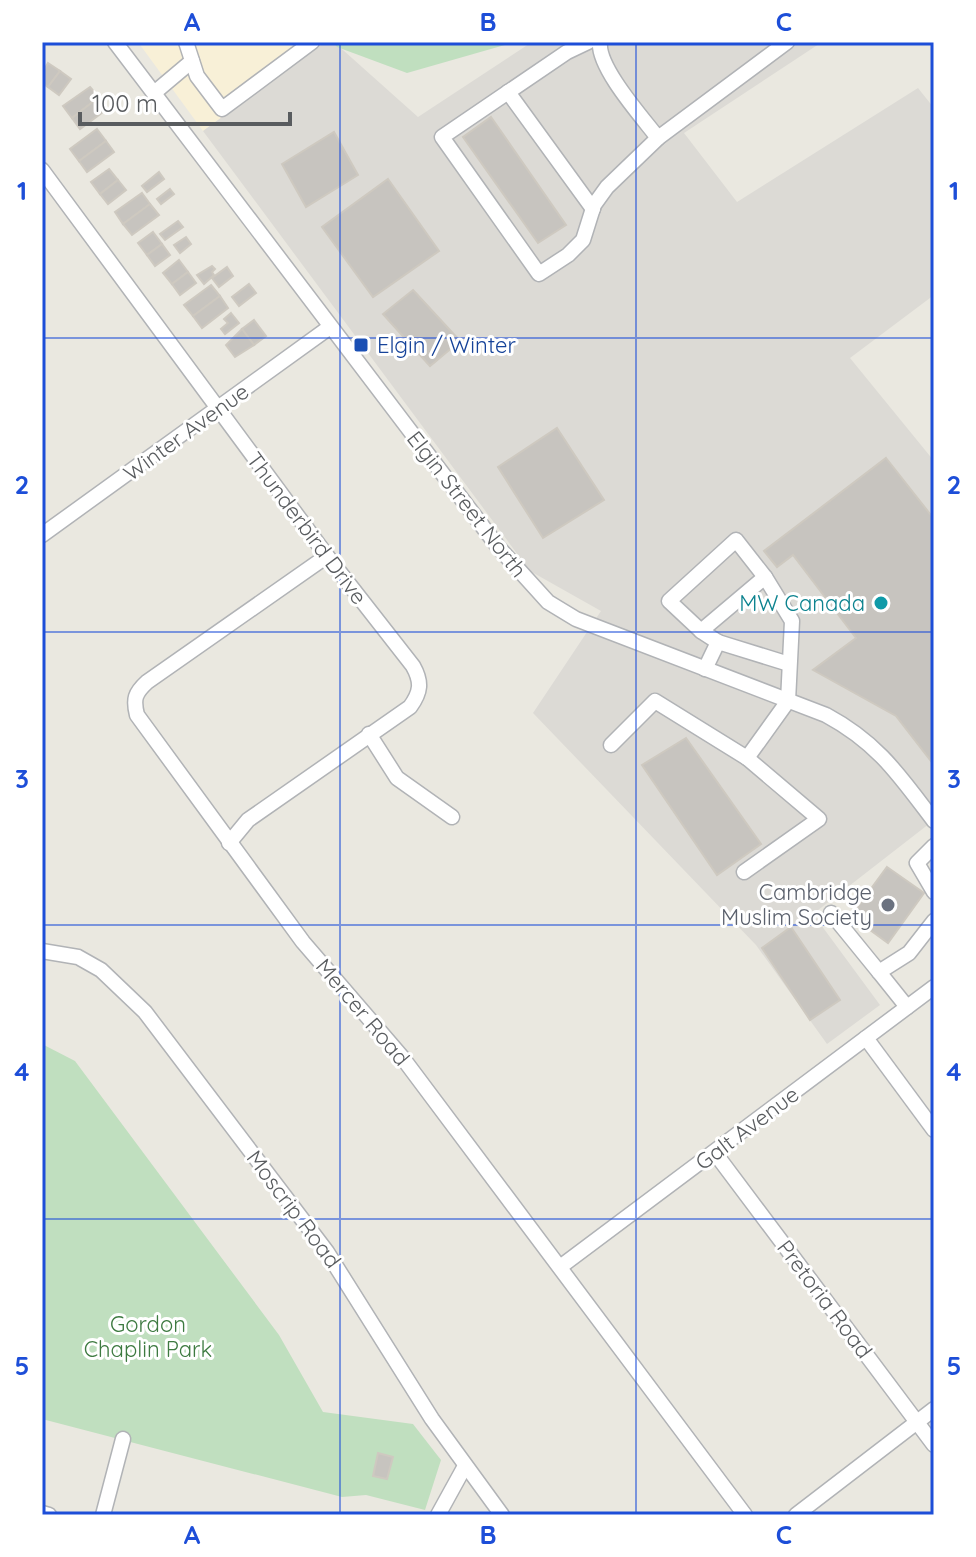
<svg xmlns="http://www.w3.org/2000/svg" width="976" height="1557" font-family="Quicksand,sans-serif">
  <style>
    .commercial { fill: #f8f0d7 }
    .industrial { fill: #dcdad5 }
    .green { fill: #c0dfbf }
    .building { fill: #c7c4bf; stroke: #cec9c0; stroke-width: 2 }
    .lines { fill: none; stroke-linecap: round; stroke-linejoin: round }
    .minor-casing { stroke: #b1b3b6; stroke-width: 17 }
    .minor { stroke: #fff; stroke-width: 14 }
    .grid { fill: none; stroke: #1d4ed8; stroke-width: 2; stroke-opacity: 0.55 }
    .transit-dot { fill: #1a4fb4; stroke: #fff; stroke-width: 3 }
    .culture-dot { fill: #0f9aa8; stroke: #fff; stroke-width: 3 }
    .worship-dot { fill: #6b7280; stroke: #fff; stroke-width: 3 }
    .labels { text-anchor: middle; stroke-width: 6; stroke-linejoin: round; paint-order: stroke }
    .transit-label { font-size: 22px; fill: #164399; stroke: #fff; text-anchor: start }
    .street-label { font-size: 22px; fill: #595c5f; stroke: #fff }
    .culture-label { font-size: 22px; fill: #0d838f; stroke: #fff; text-anchor: end }
    .worship-label { font-size: 22px; fill: #5b616d; stroke: #fff; text-anchor: end }
    .park-label { font-size: 22px; fill: #3d7a40; stroke: #fff }
    .neatline { fill: none; stroke: #1d4ed8; stroke-width: 3 }
    .grid-label { font-size: 26px; text-anchor: middle; font-weight: bold; fill: #1d4ed8 }
  </style>
  <rect width="100%" height="100%" fill="#eae8e0"/>
  <polygon class="commercial" points="138,42 325,42 203,131"/>
  <polygon class="industrial" points="325,42 334,42 418,117 532,42 822,42 684,133 737,202 918,88 934,108 934,295 850,358 934,461 934,820 813,914 880,1005 827,1044 756,945 533,713 601,611 530,571 203,131"/>
  <g class="green">
    <polygon points="333,42 515,42 407,73 337,47"/>
    <polygon points="42,1044 75,1061 279,1335 323,1412 413,1424 441,1460 425,1510 366,1495 342,1497 42,1419"/>
  </g>
  <g class="building">
    <polygon points="48,63 60,71 48,87 42,83 42,73"/>
    <polygon points="60,71 71,79 59,95 48,87"/>
    <polygon points="90,87 99,97 72,118 63,106"/>
    <polygon points="99,97 107,109 80,129 72,118"/>
    <polygon points="491,117 566,225 538,243 463,137"/>
    <polygon points="97,129 106,141 79,161 70,149"/>
    <polygon points="334,132 358,175 306,207 282,164"/>
    <polygon points="106,141 114,152 87,172 79,161"/>
    <polygon points="109,169 118,180 100,194 91,182"/>
    <polygon points="159,172 164,179 147,192 142,186"/>
    <polygon points="388,179 439,251 373,297 322,227"/>
    <polygon points="118,180 126,190 108,204 100,194"/>
    <polygon points="170,189 174,194 161,204 157,199"/>
    <polygon points="142,193 150,204 123,224 115,212"/>
    <polygon points="150,204 159,215 132,235 123,224"/>
    <polygon points="178,221 183,227 165,240 160,234"/>
    <polygon points="153,232 162,244 147,255 138,243"/>
    <polygon points="186,237 191,244 180,253 174,245"/>
    <polygon points="162,244 170,255 155,266 147,255"/>
    <polygon points="179,260 188,272 172,284 163,273"/>
    <polygon points="212,266 215,269 212,272 214,275 204,284 197,275"/>
    <polygon points="227,267 233,276 219,287 212,278"/>
    <polygon points="188,272 196,283 180,295 172,284"/>
    <polygon points="249,284 256,293 239,306 232,297"/>
    <polygon points="211,285 220,296 193,316 184,305"/>
    <polygon points="413,290 460,341 430,366 383,314"/>
    <polygon points="220,296 228,308 202,328 193,316"/>
    <polygon points="231,313 239,323 225,334 221,329 228,323 224,319"/>
    <polygon points="254,320 266,336 254,345 242,329"/>
    <polygon points="242,329 254,345 235,357 226,345"/>
    <polygon points="557,428 604,500 543,538 498,467"/>
    <polygon points="886,458 934,519 934,765 896,716 813,670 856,638 793,555 777,567 764,551"/>
    <polygon points="686,738 761,844 717,875 642,765"/>
    <polygon points="887,867 924,893 888,943 851,916"/>
    <polygon points="791,927 840,1000 810,1020 762,948"/>
    <polygon points="378,1453 393,1457 387,1479 373,1476"/>
  </g>
  <g class="lines">
    <defs>
      <g id="minor">
        <path d="M115 42 499 548 548 602 576 619 826 715C878 743 899 775 934 821"/>
        <polyline points="186,42 197,76 222,109 312,42"/>
        <polyline points="588,42 567,52 442,137 539,274 568,255 583,240 594,205 607,187 658,138"/>
        <path d="M600 42C597 67 642 117 658 138L787 42"/>
        <polyline points="508,92 593,209"/>
        <polyline points="154,93 192,61"/>
        <path d="M42 170 327 556 413 666C422 682 421 692 410 707L248 820 229 843"/>
        <polyline points="42,535 330,327"/>
        <path d="M327 556 147 682C135 693 133 699 137 715L303 942 402 1057 745 1515"/>
        <polyline points="701,631 765,577"/>
        <polyline points="718,642 789,664"/>
        <polyline points="705,669 718,642 701,631 669,601 736,540 765,577 792,621 788,701 747,758"/>
        <polyline points="369,734 397,778 452,817"/>
        <polyline points="611,745 655,701 747,758 819,819 744,872"/>
        <polyline points="934,846 917,863 934,892"/>
        <polyline points="831,913 879,972"/>
        <polyline points="42,951 78,957 101,970 145,1012 327,1252 432,1419 502,1515"/>
        <polyline points="907,1007 879,972 909,953 934,921"/>
        <polyline points="866,1038 934,1130"/>
        <polyline points="715,1153 934,1445"/>
        <polyline points="560,1267 934,987"/>
        <polyline points="42,1513 49,1515"/>
        <polyline points="103,1515 123,1439"/>
        <polyline points="438,1515 465,1466"/>
        <polyline points="796,1515 934,1409"/>
      </g>
    </defs>
    <use href="#minor" class="minor-casing"/>
    <use href="#minor" class="minor"/>
  </g>
  <path class="grid" d="M340 42V1515M636 42V1515M42 338H934M42 632H934M42 925H934M42 1219H934"/>
  <rect class="transit-dot" x="353" y="337" width="16" height="16" rx="4"/>
  <circle class="culture-dot" cx="881" cy="603" r="8"/>
  <circle class="worship-dot" cx="888" cy="905" r="8"/>
  <g class="labels">
    <g class="transit-label">
      <text x="377" y="353">Elgin / Winter</text>
    </g>
    <g class="street-label">
      <text transform="translate(186 432) rotate(-36)" y="8">Winter Avenue</text>
      <text transform="translate(467 504) rotate(52)" y="8">Elgin Street North</text>
      <text transform="translate(307 528) rotate(53)" y="8">Thunderbird Drive</text>
      <text transform="translate(363 1012) rotate(50)" y="8">Mercer Road</text>
      <text transform="translate(747 1128) rotate(-37)" y="8">Galt Avenue</text>
      <text transform="translate(294 1209) rotate(53)" y="8">Moscrip Road</text>
      <text transform="translate(825 1299) rotate(53)" y="8">Pretoria Road</text>
    </g>
    <g class="culture-label">
      <text x="865" y="611">MW Canada</text>
    </g>
    <g class="worship-label">
      <text x="872" y="900">Cambridge<tspan x="872" dy="25">Muslim Society</tspan></text>
    </g>
    <g class="park-label">
      <text x="148" y="1332">Gordon<tspan x="148" dy="25">Chaplin Park</tspan></text>
    </g>
  </g>
  <rect width="976" height="1557" fill="none" stroke="#ffffff" stroke-width="88"/>
  <path d="M80 112v12h210v-12" fill="none" stroke="#595c5f" stroke-width="4"/>
  <text x="92" y="112" font-size="24" fill="#595c5f" stroke="#ffffff" stroke-width="6" paint-order="stroke">100 m</text>
  <rect x="44" y="44" width="888" height="1469" class="neatline"/>
  <g class="grid-label">
    <text x="192" y="31">A</text>
    <text x="488" y="31">B</text>
    <text x="784" y="31">C</text>
    <text x="22" y="200">1</text>
    <text x="954" y="200">1</text>
    <text x="22" y="494">2</text>
    <text x="954" y="494">2</text>
    <text x="22" y="788">3</text>
    <text x="954" y="788">3</text>
    <text x="22" y="1081">4</text>
    <text x="954" y="1081">4</text>
    <text x="22" y="1375">5</text>
    <text x="954" y="1375">5</text>
    <text x="192" y="1544">A</text>
    <text x="488" y="1544">B</text>
    <text x="784" y="1544">C</text>
  </g>
</svg>
